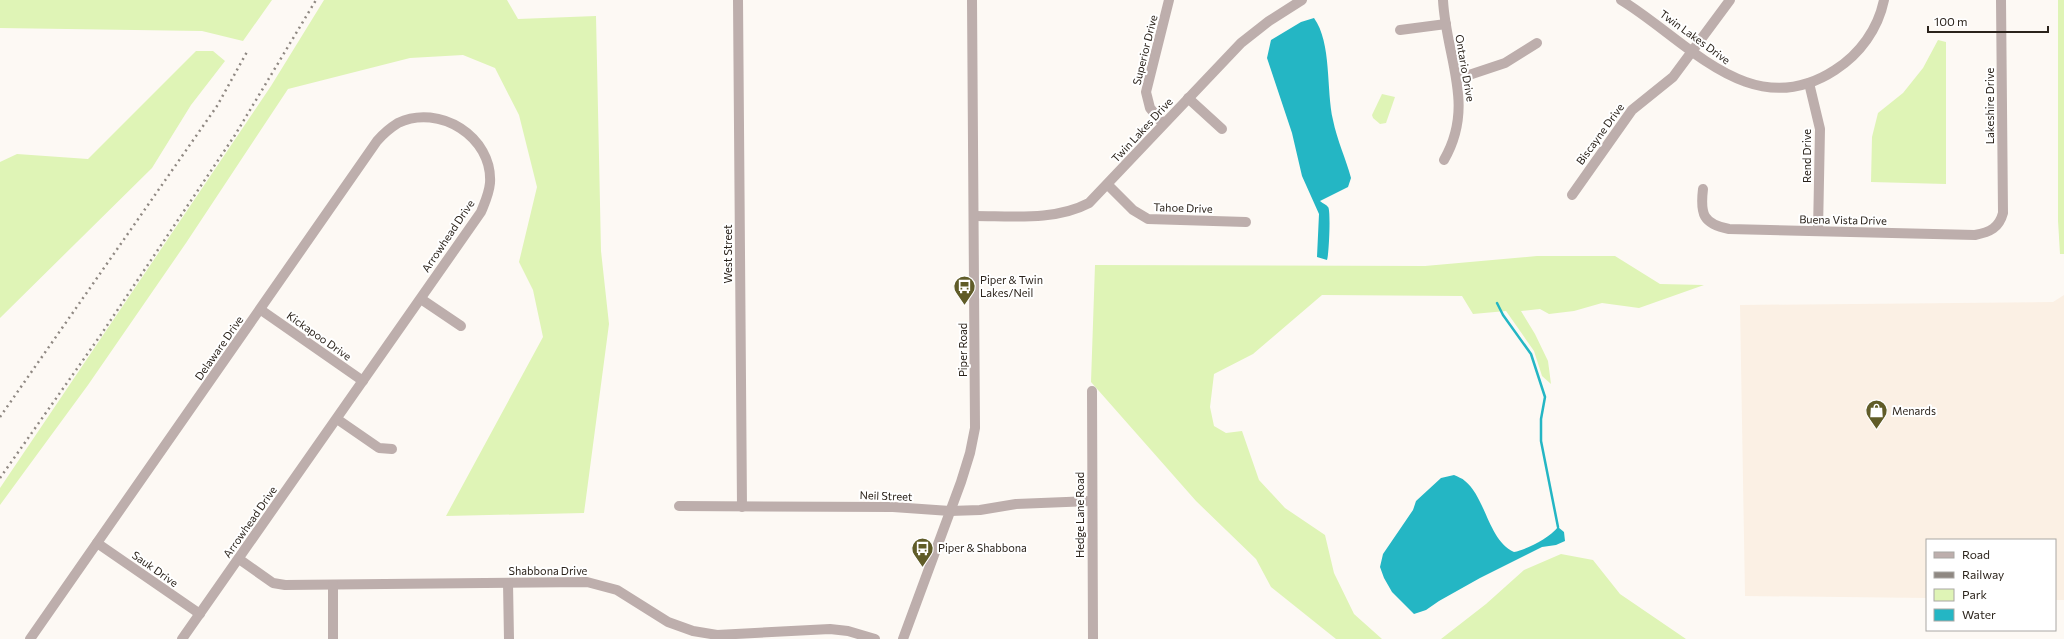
<svg xmlns="http://www.w3.org/2000/svg" width="2064" height="639" font-family="Commissioner,sans-serif">
  <style>
    .built { fill: #fbf0e4 }
    .green { fill: #dff4b6 }
    .water { fill: #24b6c4 }
    .lines { fill: none; stroke-linecap: round; stroke-linejoin: round }
    .stream { stroke: #24b6c4; stroke-width: 2.5 }
    .minor { stroke: #bdaeac; stroke-width: 10 }
    .rail { stroke: #8f8882; stroke-width: 2.5; stroke-dasharray: 2 4; stroke-linecap: butt }
    .labels { text-anchor: middle; stroke-width: 4; stroke-linejoin: round; paint-order: stroke }
    .street-label { font-size: 11px; fill: #2b231b; stroke: #fff }
    .poi-label { font-size: 11px; fill: #2b231b; stroke: #fff; text-anchor: start }
  </style>
  <rect width="100%" height="100%" fill="#fdf9f4"/>
  <polygon class="built" points="2064,295 2064,600 2055,600 2055,540 1927,540 1927,598 1745,596 1740,305 2053,302"/>
  <g class="green">
    <polygon points="0,0 272,0 243,41 202,31 0,28"/>
    <polygon points="324,0 507,0 518,19 596,16 601,251 609,324 584,513 446,516 543,337 533,290 519,262 537,187 519,115 495,68 463,55 410,58 288,89 186,243 88,385 0,505 0,488 271,86"/>
    <polygon points="2058,0 2064,0 2064,254 2060,254 2058,221"/>
    <polygon points="1938,40 1946,42 1946,184 1871,182 1872,137 1878,113 1903,93 1923,68"/>
    <polygon points="196,51 213,51 225,61 191,105 152,168 0,318 0,162 17,154 88,159"/>
    <polygon points="1382,94 1395,97 1386,123 1380,124 1373,118 1372,115"/>
    <polygon points="1537,256 1615,256 1660,284 1704,285 1639,308 1602,303 1574,311 1549,314 1540,309 1521,311 1535,334 1548,361 1551,384 1542,376 1534,351 1506,311 1473,314 1462,296 1322,295 1253,354 1214,374 1210,407 1214,426 1226,433 1242,431 1259,480 1285,508 1325,535 1334,573 1354,614 1382,639 1336,639 1271,587 1256,559 1196,501 1091,382 1095,265 1425,266"/>
    <polygon points="1561,554 1593,560 1620,594 1686,639 1441,639 1486,604 1524,570"/>
  </g>
  <g class="water">
    <path d="M1314 18C1332 43 1326 90 1333 120 1337 140 1346 159 1351 178L1348 187 1320 201C1323 204 1326 204 1328 207 1331 209 1329 255 1327 260L1317 257 1319 214 1302 176 1292 133 1267 58 1271 40 1301 22Z"/>
    <path d="M1454 475C1458 477 1462 478 1465 481 1486 498 1488 540 1514 552 1528 549 1549 538 1558 527L1564 532 1565 541 1556 545 1542 547 1480 578 1439 601 1426 610 1414 614 1392 592 1384 578 1380 567 1383 554 1413 510 1416 501 1441 478Z"/>
  </g>
  <g class="lines">
    <polyline class="stream" points="1497,303 1503,315 1531,354 1545,397 1541,419 1541,441 1558,527"/>
    <g class="minor">
      <polyline points="738,0 742,507"/>
      <path d="M1443 0C1446 58 1476 105 1444 160"/>
      <path d="M1621 0C1687 40 1751 125 1835 70 1860 54 1878 29 1884 0"/>
      <polyline points="1400,30 1446,24"/>
      <polyline points="1457,79 1505,63 1537,43"/>
      <polyline points="1809,83 1820,129 1818,231"/>
      <polyline points="1188,98 1222,129"/>
      <polyline points="1163,124 1150,108 1146,92 1169,0"/>
      <polyline points="1108,185 1133,210 1148,219 1246,222"/>
      <path d="M1703 189C1700 214 1703 224 1729 229L1975 235C1990 232 1999 228 2003 213L2001 0"/>
      <polyline points="1572,195 1632,110 1673,77 1730,0"/>
      <path d="M974 216C1012 216 1055 221 1089 203L1241 43 1269 21 1302 0"/>
      <polyline points="421,299 461,326"/>
      <polyline points="261,310 363,381"/>
      <polyline points="1092,391 1093,639"/>
      <polyline points="337,419 379,448 392,449"/>
      <polyline points="679,506 893,507 950,511 980,510 1016,504 1091,501"/>
      <polyline points="97,543 200,614"/>
      <polyline points="239,559 273,583 285,585 587,582 617,590 668,622 693,631 717,635 830,629 848,631 875,639"/>
      <polyline points="508,583 509,639"/>
      <path d="M30 639 377 141C383 134 390 128 398 123 439 103 493 137 490 183 489 194 485 202 481 212L182 639"/>
      <polyline points="333,639 333,585"/>
      <polyline points="903,639 961,482 970,453 975,428 972,0"/>
    </g>
    <g class="rail">
      <polyline points="0,417 217,106 248,50"/>
      <polyline points="0,478 100,336 235,135 316,0"/>
    </g>
  </g>
  <defs>
    <symbol id="bus-pin" viewBox="-11 -11 22 30"><path d="M0 17L-7.5 6A9.5 9.5 0 1 1 7.5 6Z" fill="#605c28" stroke="#fff"/><path d="M-5-6H5V4H4V6H2V4H-2V6H-4V4H-5ZM-3.5-4V0h7V-4ZM-3.5 1.2v1.5H-2V1.2ZM2 1.2v1.5H3.5V1.2Z" fill="#fff"/></symbol>
    <symbol id="shop-pin" viewBox="-11 -11 22 30"><path d="M0 17L-7.5 6A9.5 9.5 0 1 1 7.5 6Z" fill="#605c28" stroke="#fff"/><path d="M-5-2.5h2.3a2.7 3.5 0 0 1 5.4 0H5L5.5 6h-11ZM-1.5-2.5h3a1.5 2.3 0 0 0-3 0Z" fill="#fff"/></symbol>
  </defs>
  <g fill-rule="evenodd">
    <use href="#bus-pin" x="952" y="274" width="25" height="34"/>
    <use href="#shop-pin" x="1864" y="398" width="25" height="34"/>
    <use href="#bus-pin" x="910" y="536" width="25" height="34"/>
  </g>
  <g class="labels">
    <g class="street-label">
      <text transform="translate(1695 37) rotate(36)" y="4">Twin Lakes Drive</text>
      <text transform="translate(1145 50) rotate(-76)" y="4">Superior Drive</text>
      <text transform="translate(1465 68) rotate(80)" y="4">Ontario Drive</text>
      <text transform="translate(1990 106) rotate(-90)" y="4">Lakeshire Drive</text>
      <text transform="translate(1142 130) rotate(-47)" y="4">Twin Lakes Drive</text>
      <text transform="translate(1600 134) rotate(-54)" y="4">Biscayne Drive</text>
      <text transform="translate(1807 156) rotate(-90)" y="4">Rend Drive</text>
      <text transform="translate(1183 208) rotate(2)" y="4">Tahoe Drive</text>
      <text transform="translate(1843 220) rotate(1)" y="4">Buena Vista Drive</text>
      <text transform="translate(448 236) rotate(-56)" y="4">Arrowhead Drive</text>
      <text transform="translate(728 254) rotate(-90)" y="4">West Street</text>
      <text transform="translate(319 336) rotate(35)" y="4">Kickapoo Drive</text>
      <text transform="translate(219 348) rotate(-55)" y="4">Delaware Drive</text>
      <text transform="translate(963 350) rotate(-90)" y="4">Piper Road</text>
      <text transform="translate(886 496) rotate(2)" y="4">Neil Street</text>
      <text transform="translate(1080 515) rotate(-90)" y="4">Hedge Lane Road</text>
      <text transform="translate(250 522) rotate(-55)" y="4">Arrowhead Drive</text>
      <text transform="translate(155 569) rotate(35)" y="4">Sauk Drive</text>
      <text x="548" y="575">Shabbona Drive</text>
    </g>
    <g class="poi-label">
      <text x="980" y="284">Piper &amp; Twin<tspan x="980" dy="13">Lakes/Neil</tspan></text>
      <text x="1892" y="415">Menards</text>
      <text x="938" y="552">Piper &amp; Shabbona</text>
    </g>
  </g>
  <rect x="1926" y="539" width="130" height="92" fill="#ffffff" stroke="#aaa7a4"/>
  <rect x="1934" y="552" width="20" height="6" fill="#bdaeac" stroke="#aaa7a4"/>
  <text x="1962" y="559" font-size="12" fill="#2b231b">Road</text>
  <rect x="1934" y="572" width="20" height="6" fill="#8f8882" stroke="#aaa7a4"/>
  <text x="1962" y="579" font-size="12" fill="#2b231b">Railway</text>
  <rect x="1934" y="589" width="20" height="12" fill="#dff4b6" stroke="#aaa7a4"/>
  <text x="1962" y="599" font-size="12" fill="#2b231b">Park</text>
  <rect x="1934" y="609" width="20" height="12" fill="#24b6c4" stroke="#aaa7a4"/>
  <text x="1962" y="619" font-size="12" fill="#2b231b">Water</text>
  <path d="M1928 26v6h120v-6" fill="none" stroke="#2b231b" stroke-width="2"/>
  <text x="1934" y="26" font-size="12" fill="#2b231b" stroke="#ffffff" stroke-width="3" paint-order="stroke">100 m</text>
</svg>
